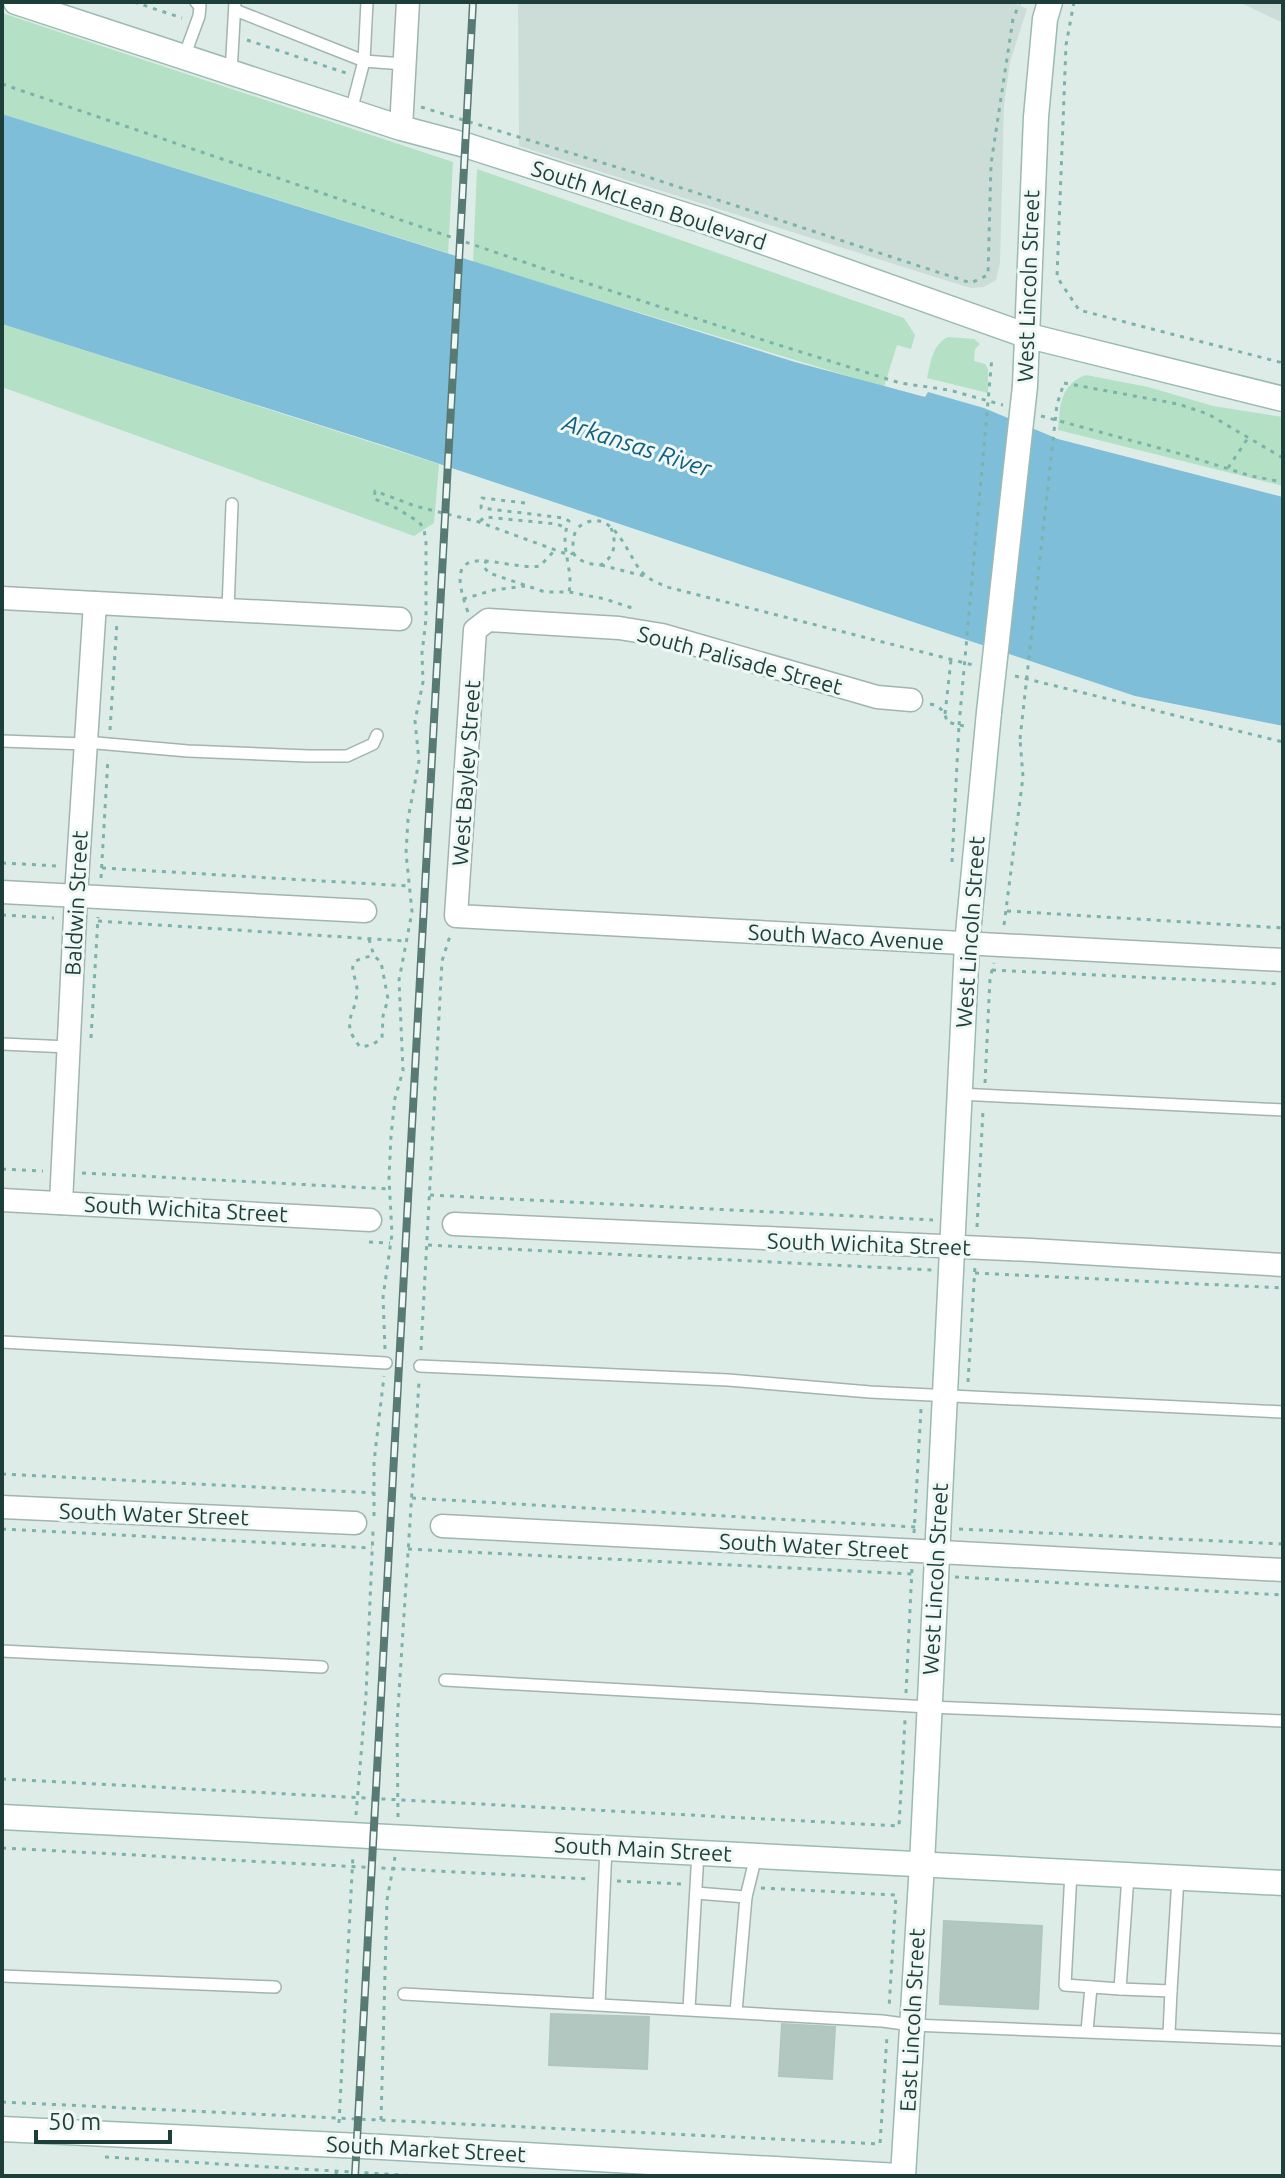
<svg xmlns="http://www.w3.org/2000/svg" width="1285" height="2178" font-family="Ubuntu,sans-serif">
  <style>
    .built { fill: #ccdcd7 }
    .green { fill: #b4e0c6 }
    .water { fill: #7fbed8 }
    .building { fill: #b3c7c1; stroke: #b0c6c0; stroke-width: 2 }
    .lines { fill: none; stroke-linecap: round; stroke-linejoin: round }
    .lane-casing { stroke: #a1b4b0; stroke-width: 14 }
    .street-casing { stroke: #a1b4b0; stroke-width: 25 }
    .secondary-casing { stroke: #9cb9b2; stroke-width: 27 }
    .path { stroke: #7bb3aa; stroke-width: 3; stroke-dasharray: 4 6; stroke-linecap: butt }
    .lane { stroke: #fff; stroke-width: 11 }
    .street { stroke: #fff; stroke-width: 22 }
    .secondary { stroke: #fff; stroke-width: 24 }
    .rail-casing { stroke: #587a75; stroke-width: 8 }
    .rail { stroke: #eff8f5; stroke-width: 5; stroke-dasharray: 15; stroke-linecap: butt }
    .secondary-bridge-casing { stroke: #9cb9b2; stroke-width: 27; stroke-linecap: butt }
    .path-bridge { stroke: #7bb3aa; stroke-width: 3; stroke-dasharray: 4 6; stroke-linecap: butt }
    .secondary-bridge { stroke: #fff; stroke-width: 24 }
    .labels { text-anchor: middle; stroke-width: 6; stroke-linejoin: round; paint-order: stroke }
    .street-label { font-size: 22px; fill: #1e3e39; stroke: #eff8f5 }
    .water-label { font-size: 24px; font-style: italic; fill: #115e80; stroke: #eff8f5 }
  </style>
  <rect width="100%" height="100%" fill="#deece8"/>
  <g class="built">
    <polygon points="518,2 1012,2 1027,9 1010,62 1004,105 1000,263 996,280 984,287 971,288 951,282 519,146"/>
    <polygon points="1239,2 1283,2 1283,23"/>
  </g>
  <g class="green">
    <polygon points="2,13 453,162 448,253 2,114"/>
    <polygon points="477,169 904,318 915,335 911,349 897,345 884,387 473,262"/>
    <polygon points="2,324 439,464 434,523 414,536 2,387"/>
    <path d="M948 337 974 339 980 344 975 349 974 361 985 364 988 369V393L927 378C931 362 932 345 948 337Z"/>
    <path d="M1086 375 1148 387 1213 406 1283 417V486L1058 430C1060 406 1060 384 1086 375Z"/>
  </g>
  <polygon class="water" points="2,114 795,362 925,397 928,392 984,408 1058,439 1283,497 1283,726 1135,696 389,447 2,324"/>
  <g class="building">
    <polygon points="944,1921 1042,1926 1038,2009 940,2004"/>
    <polygon points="551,2014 649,2017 647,2069 549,2065"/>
    <polygon points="782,2024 835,2027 832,2079 779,2076"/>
  </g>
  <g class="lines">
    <defs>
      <g id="lane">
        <polyline points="235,10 364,61 404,64"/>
        <polyline points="184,57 199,16 200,6 196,2"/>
        <polyline points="231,73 235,2"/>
        <polyline points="351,111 364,61 367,2"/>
        <polyline points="228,610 232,504"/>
        <polyline points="2,741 85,744"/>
        <polyline points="85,742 188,751 308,756 347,756 373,744 377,735"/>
        <polyline points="2,1044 69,1047"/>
        <polyline points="959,1094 1283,1110"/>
        <polyline points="2,1342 386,1363"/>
        <polyline points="420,1366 728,1380 870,1392 1283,1412"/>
        <polyline points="2,1651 322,1667"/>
        <polyline points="445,1680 929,1707 1283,1721"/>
        <polyline points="1071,1872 1065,1985 1120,1989 1128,1876"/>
        <polyline points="696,1893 746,1897"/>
        <polyline points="2,1976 275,1987"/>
        <polyline points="1120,1989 1171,1991 1178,1878"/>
        <polyline points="404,1994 882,2021 912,2025 1283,2040"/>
        <polyline points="599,2004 606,1847"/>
        <polyline points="689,2009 698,1852"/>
        <polyline points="736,2012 746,1897 756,1856"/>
        <polyline points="1087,2031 1091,1987"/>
        <polyline points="1169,2034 1171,1991"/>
      </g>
      <g id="street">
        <polyline points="401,128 408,2"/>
        <polyline points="2,598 400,619"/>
        <polyline points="911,700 877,697 662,635 619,628 488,620 475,630 456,916 1283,960"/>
        <polyline points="2,892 365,911"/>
        <polyline points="2,1200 370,1220"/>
        <polyline points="61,1203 76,896 95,603"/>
        <polyline points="454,1224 1031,1250 1283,1265"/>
        <polyline points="2,1507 355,1523"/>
        <polyline points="442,1526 1283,1570"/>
      </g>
      <g id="secondary">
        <polyline points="16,2 401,128 465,145 707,222 1025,335 1283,399"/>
        <polyline points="1025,386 1036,117 1045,19 1050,2"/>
        <polyline points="2,1817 1283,1883"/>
        <polyline points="2,2129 382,2147 899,2176"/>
        <polyline points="903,2176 922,1864 967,944 989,712"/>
      </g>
    </defs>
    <use href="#lane" class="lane-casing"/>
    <use href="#street" class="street-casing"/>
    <use href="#secondary" class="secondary-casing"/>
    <g class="path">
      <polyline points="134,2 182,18"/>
      <polyline points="1074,2 1066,45 1057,277 1079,310 1283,363"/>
      <polyline points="247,40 346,73"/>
      <polyline points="2,84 565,276 747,335 900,383 949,390 1003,405"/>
      <polyline points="421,107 639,174 971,283 988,275 991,164 1013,19 1020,2"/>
      <polyline points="1064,383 1178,404 1208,414 1283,458"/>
      <polyline points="1041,416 1181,454 1251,476 1283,482"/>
      <polyline points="1228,468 1248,438"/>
      <path d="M525 503 482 498 481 508 564 518 569 521C558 546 574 567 569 592"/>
      <polyline points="480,521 485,517 557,524 566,528"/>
      <path d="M573 553C581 563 589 564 601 565 615 556 617 543 611 528"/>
      <polyline points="487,560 483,566 489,573 545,592 569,592 605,599 635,609"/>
      <polyline points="601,565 644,576"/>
      <polyline points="463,599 494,590 525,586"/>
      <path d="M468 612C438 532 500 571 540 566L555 550"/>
      <polyline points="1015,676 1283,742"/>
      <path d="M930 704C941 706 945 712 947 722L968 727"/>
      <polyline points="945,714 951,660"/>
      <polyline points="110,730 117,622"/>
      <polyline points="952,862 959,725"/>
      <polyline points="2,863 58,866"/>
      <polyline points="102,868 408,886"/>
      <polyline points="101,878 108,758"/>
      <polyline points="1007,911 1283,928"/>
      <polyline points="2,915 54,918"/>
      <polyline points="98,921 405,941"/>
      <polyline points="1004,925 1023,777 1020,739"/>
      <path d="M369 939 374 956 381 962 388 999 383 1016 382 1038 372 1045 360 1047C339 1020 356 1016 357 992 358 974 339 960 374 956"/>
      <polyline points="992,970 1283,984"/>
      <polyline points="91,1038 98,917"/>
      <polyline points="985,1083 990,978 994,963"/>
      <polyline points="2,1169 43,1171"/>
      <polyline points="82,1173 390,1189"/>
      <polyline points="430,1195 933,1220"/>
      <polyline points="977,1227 983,1110"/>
      <polyline points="369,1242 390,1243"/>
      <polyline points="428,1245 932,1270"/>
      <polyline points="975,1273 1283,1288"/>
      <path d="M385 1349 383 1297 392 1234 389 1178 391 1136 395 1098 403 1071 399 980 412 912 406 853 408 819 419 761 415 721 423 682 422 653 426 619V543L424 529 419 522 391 505 374 499 375 491 415 506 479 522 569 555 573 553C573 542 572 530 583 524 613 508 627 553 640 570 647 579 658 583 667 587L973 665"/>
      <polyline points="421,1350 442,961 450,936"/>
      <polyline points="968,1382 975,1266"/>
      <polyline points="2,1474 374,1493"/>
      <polyline points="412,1498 916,1527"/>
      <polyline points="374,1516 374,1462 384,1376"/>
      <polyline points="2,1529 372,1548"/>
      <polyline points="959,1529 1283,1544"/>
      <polyline points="914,1533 921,1409"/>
      <polyline points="408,1549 912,1574"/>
      <polyline points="955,1577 1283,1595"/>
      <polyline points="906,1693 912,1568"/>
      <polyline points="2,1779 899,1826 905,1720"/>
      <polyline points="356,1815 366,1695 373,1531"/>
      <polyline points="398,1817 397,1724 419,1382"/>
      <polyline points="2,1848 589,1879"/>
      <polyline points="617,1881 681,1884"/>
      <polyline points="761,1888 896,1895 889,2008"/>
      <polyline points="2,2102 880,2144 887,2036"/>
      <polyline points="381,2120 387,1900 395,1857"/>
      <polyline points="339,2123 353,1855"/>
      <polyline points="105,2157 417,2176"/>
      <polyline points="336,2176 337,2166"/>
    </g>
    <use href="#lane" class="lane"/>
    <use href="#street" class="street"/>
    <use href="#secondary" class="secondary"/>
    <defs>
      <polyline id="rail" points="355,2176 473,2"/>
    </defs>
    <use href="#rail" class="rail-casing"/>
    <use href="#rail" class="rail"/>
    <defs>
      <polyline id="secondary-bridge" points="989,712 1025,386"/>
    </defs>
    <use href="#secondary-bridge" class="secondary-bridge-casing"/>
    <g class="path-bridge">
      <polyline points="959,725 992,357"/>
      <polyline points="1020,739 1057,404 1064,383"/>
    </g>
    <use href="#secondary-bridge" class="secondary-bridge"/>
  </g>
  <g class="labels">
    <g class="street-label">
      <text transform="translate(649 205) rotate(18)" y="8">South McLean Boulevard</text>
      <text transform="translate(1028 286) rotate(-88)" y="8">West Lincoln Street</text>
      <text transform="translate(740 660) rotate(15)" y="8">South Palisade Street</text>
      <text transform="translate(466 773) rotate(-86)" y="8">West Bayley Street</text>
      <text transform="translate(76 903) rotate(-87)" y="8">Baldwin Street</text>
      <text transform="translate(970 932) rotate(-86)" y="8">West Lincoln Street</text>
      <text transform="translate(846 937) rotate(3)" y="8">South Waco Avenue</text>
      <text transform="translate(186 1209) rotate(3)" y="8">South Wichita Street</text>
      <text transform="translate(869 1244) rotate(2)" y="8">South Wichita Street</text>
      <text transform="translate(154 1514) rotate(2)" y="8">South Water Street</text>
      <text transform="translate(814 1546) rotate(3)" y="8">South Water Street</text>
      <text transform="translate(935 1579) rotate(-87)" y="8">West Lincoln Street</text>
      <text transform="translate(643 1849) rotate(3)" y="8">South Main Street</text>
      <text transform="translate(912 2020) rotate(-87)" y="8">East Lincoln Street</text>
      <text transform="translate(426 2149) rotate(3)" y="8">South Market Street</text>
    </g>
    <g class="water-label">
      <text transform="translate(637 446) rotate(18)" y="8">Arkansas River</text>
    </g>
  </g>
  <rect width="1285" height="2178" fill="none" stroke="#1e3e39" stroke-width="8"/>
  <path d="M36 2130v12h134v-12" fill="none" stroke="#1e3e39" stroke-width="4"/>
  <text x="48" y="2130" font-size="24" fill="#1e3e39" stroke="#eff8f5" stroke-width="6" paint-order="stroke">50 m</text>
</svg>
